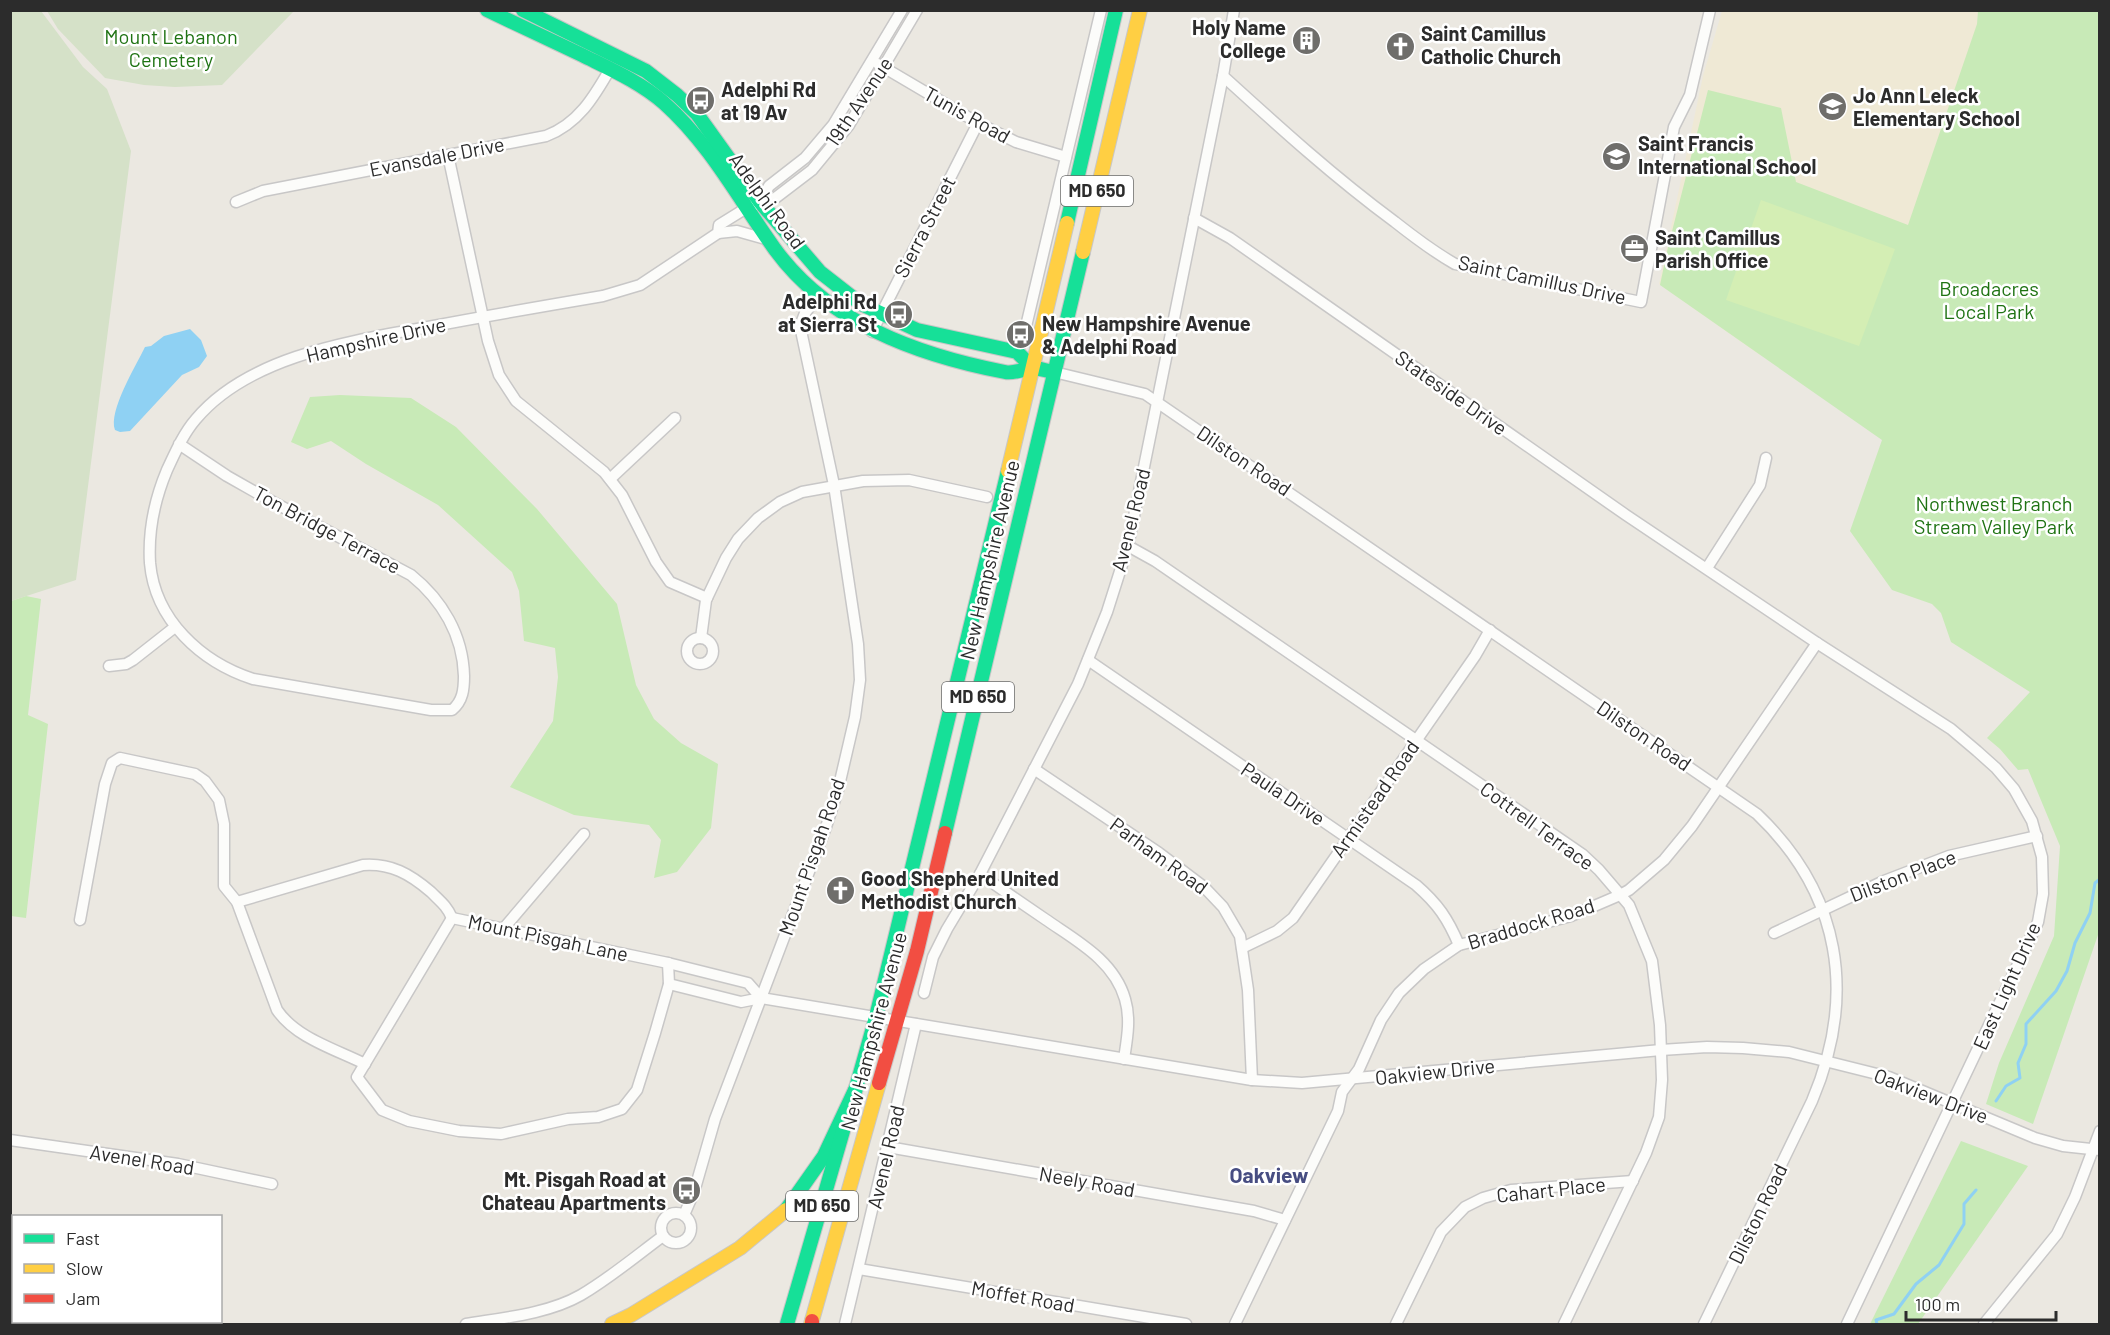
<svg xmlns="http://www.w3.org/2000/svg" width="2110" height="1335" font-family="Barlow,sans-serif">
  <style>
    .education { fill: #efe9d5 }
    .green { fill: #c8eab7 }
    .cemetery { fill: #d5e1c8 }
    .pitch { fill: #d4eeb4 }
    .water { fill: #8fd1f3 }
    .lines { fill: none; stroke-linecap: round; stroke-linejoin: round }
    .stream { stroke: #8fd1f3; stroke-width: 3 }
    .street-casing { stroke: #c8c7c7; stroke-width: 13 }
    .fast-casing { stroke: #c8c7c7; stroke-width: 16 }
    .slow-casing { stroke: #c8c7c7; stroke-width: 16 }
    .jam-casing { stroke: #c8c7c7; stroke-width: 16 }
    .street { stroke: #fcfcfa; stroke-width: 10 }
    .fast { stroke: #16e098; stroke-width: 14 }
    .slow { stroke: #ffcf43; stroke-width: 14 }
    .jam { stroke: #f24e42; stroke-width: 14 }
    .labels { text-anchor: middle; stroke-width: 5; stroke-linejoin: round; paint-order: stroke }
    .shield { fill: #fff; stroke: #6b6b6b; stroke-width: 1.5 }
    .shield-label { font-size: 18px; font-weight: bold; fill: #2c2c2c }
    .poi-label { font-size: 20px; font-weight: bold; fill: #2c2c2c; stroke: #fff; text-anchor: start }
    .park-label { font-size: 20px; fill: #1f7313; stroke: #fff }
    .street-label { font-size: 20px; fill: #2c2c2c; stroke: #fff }
    .neighbourhood-label { font-size: 21px; font-weight: bold; fill: #474d82; stroke: #fff }
  </style>
  <rect width="100%" height="100%" fill="#ebe8e1"/>
  <polygon class="education" points="1722,11 1978,11 1970,128 1874,389 1760,355 1659,284 1703,76"/>
  <g class="green">
    <polygon points="1978,11 2099,11 2099,932 2033,1124 1986,1104 1999,1063 2054,936 2060,846 2028,769 2018,770 2000,749 1987,738 2030,692 1951,642 1941,613 1932,604 1892,590 1850,531 1882,440 1660,285 1668,247 1708,90 1781,108 1796,182 1908,225 1977,24"/>
    <polygon points="340,395 411,398 456,427 537,509 617,604 636,685 654,719 681,743 718,764 711,828 677,872 654,878 661,840 649,825 574,815 510,787 553,721 558,677 555,648 524,641 519,591 512,572 438,505 366,464 331,441 307,449 291,442 310,397"/>
    <polygon points="26,596 41,599 28,715 48,724 26,918 11,916 11,601"/>
    <polygon points="1961,1141 2028,1166 1918,1324 1870,1324"/>
  </g>
  <g class="cemetery">
    <polygon points="10,11 41,11 83,67 107,89 131,151 76,580 11,601"/>
    <polygon points="47,11 294,11 222,85 175,87 144,85 105,78 58,29"/>
  </g>
  <polygon class="pitch" points="1761,200 1895,249 1859,346 1726,300"/>
  <path class="water" d="M190 329 201 340 207 356 199 367 182 375 130 431 120 432 115 430C108 411 136 366 145 347L151 346 164 336Z"/>
  <g class="lines">
    <g class="stream">
      <polyline points="1996,1101 2006,1086 2020,1078 2018,1063 2026,1044 2026,1024 2056,991 2067,971 2075,943 2090,913 2095,883 2100,879"/>
      <polyline points="1877,1324 1876,1320 1894,1314 1916,1284 1939,1265 1964,1224 1964,1204 1976,1190"/>
    </g>
    <defs>
      <g id="street">
        <polyline points="878,64 978,123 1016,142 1066,157"/>
        <path d="M1223 76C1279 127 1334 177 1395 222 1414 237 1434 252 1455 264L1641 302 1674 127 1690 95 1710 10"/>
        <polyline points="448,155 488,341 499,375 516,401 604,472 622,495 656,562 670,582 707,598"/>
        <path d="M236 202 263 191 546 136C578 124 594 97 610 69"/>
        <polyline points="760,202 769,186 805,158 833,125 902,10"/>
        <polyline points="1194,218 1230,238 1626,515 1817,643 1951,729 1977,751 1996,768 2014,789 2032,821 2042,857 2043,894 2038,922 1847,1324"/>
        <polyline points="718,233 737,231 769,240"/>
        <polyline points="872,332 978,123"/>
        <polyline points="1017,352 1023,339 1036,284 1101,10"/>
        <path d="M1054 372 1145 394 1757 814C1841 894 1857 995 1812 1101L1704 1324"/>
        <path d="M179 444 227 476 273 502 411 575C442 600 463 635 464 676 464 689 463 701 452 710H431L253 679C201 662 155 620 150 563 148 530 154 501 167 470 175 453 183 434 196 419 249 356 351 341 428 327 486 316 544 306 603 296L640 285 718 233 719 225 748 207 774 199 812 170 849 125 917 10"/>
        <polyline points="610,479 675,418"/>
        <polyline points="1128,546 1155,561 1582,854 1599,870 1629,905 1652,961 1660,1025 1662,1080 1659,1117 1646,1153 1564,1324"/>
        <polyline points="1707,568 1760,485 1766,458"/>
        <polyline points="701,638 706,600 726,558 738,539 758,518 780,502 802,492 863,481 909,480 987,497"/>
        <circle cx="700" cy="651" r="13"/>
        <path d="M1088 660 1416 885C1438 904 1448 919 1459 945"/>
        <polyline points="109,666 126,664 133,660 175,627"/>
        <polyline points="1034,769 1159,853 1204,887 1223,907 1240,936 1248,990 1252,1080"/>
        <path d="M980 874C1001 889 1023 904 1045 919 1075 940 1114 960 1125 999 1131 1019 1127 1039 1124 1059"/>
        <path d="M237 902 363 865C391 863 410 874 431 892 440 901 447 906 452 918"/>
        <polygon points="452,918 668,963 669,984 655,1033 637,1090 622,1109 598,1117 568,1119 501,1134 459,1131 409,1121 382,1110 357,1077"/>
        <path d="M80 920 105 784 112 763 120 758 195 774 205 781 219 800 224 824V886L237 902 277 1010C296 1038 335 1049 365 1064"/>
        <polyline points="504,928 584,834"/>
        <polyline points="1774,933 1884,881 1949,856 2037,836"/>
        <polyline points="1242,948 1277,931 1293,918 1475,656 1490,630"/>
        <polyline points="668,963 748,983 761,998"/>
        <polyline points="669,984 741,1002 761,998 1252,1080 1302,1083 1661,1050 1707,1047 1743,1048 1789,1052 1889,1077 2035,1138 2063,1146 2100,1150"/>
        <polyline points="924,993 933,957 947,929 980,874 1078,684 1107,612 1128,546 1223,76 1234,10"/>
        <polyline points="10,1140 178,1164 272,1184"/>
        <polyline points="888,1147 1254,1211 1285,1220"/>
        <circle cx="676" cy="1228" r="15"/>
        <polyline points="684,1215 694,1192 715,1119 826,827 838,790 855,717 860,680 858,644 834,485 800,326 805,313 818,296"/>
        <polyline points="859,1269 1186,1324"/>
        <path d="M466 1324C502 1318 548 1314 581 1295 610 1278 636 1256 663 1236"/>
        <polyline points="845,1324 916,1024"/>
        <polyline points="1235,1324 1338,1111 1342,1092 1359,1069 1381,1020 1399,993 1424,969 1459,945 1571,916 1620,895 1629,890 1664,860 1692,826 1817,643"/>
        <polyline points="1396,1324 1441,1232 1465,1207 1483,1198 1511,1190 1633,1181"/>
        <polyline points="1984,1324 2057,1234 2075,1197 2100,1131"/>
      </g>
      <g id="fast">
        <path d="M487 10C519 25 550 40 582 55 610 69 640 82 664 103 710 144 739 199 774 248 828 323 917 355 1005 372 1014 374 1023 369 1032 368 1039 368 1047 371 1054 372"/>
        <polyline points="523,10 646,71 677,95 697,114 760,202 820,272 861,304 917,330 1017,352 1033,368"/>
        <polyline points="1067,223 1116,10"/>
        <polyline points="945,833 1083,252"/>
        <polyline points="852,1102 876,1017 1008,471"/>
        <polyline points="786,1210 824,1156 856,1088"/>
        <polyline points="787,1324 843,1131"/>
      </g>
      <g id="slow">
        <polyline points="1083,252 1140,10"/>
        <polyline points="1008,471 1067,223"/>
        <polyline points="612,1324 631,1315 740,1248 786,1210"/>
        <polyline points="811,1324 879,1083"/>
      </g>
      <g id="jam">
        <polyline points="879,1083 917,951 945,833"/>
        <polyline points="812,1321 812,1324"/>
      </g>
    </defs>
    <use href="#street" class="street-casing"/>
    <use href="#fast" class="fast-casing"/>
    <use href="#slow" class="slow-casing"/>
    <use href="#jam" class="jam-casing"/>
    <use href="#street" class="street"/>
    <use href="#fast" class="fast"/>
    <use href="#slow" class="slow"/>
    <use href="#jam" class="jam"/>
  </g>
  <defs>
    <symbol id="building-disc" viewBox="-11 -11 22 22"><circle r="9.5" fill="#6f6e6b" stroke="#fff"/><path d="M-4-6H4V6H1V3H-1V6H-4ZM-2.5-4.3h1.7v1.8h-1.7ZM.8-4.3h1.7v1.8H.8ZM-2.5-1h1.7V.8h-1.7ZM.8-1h1.7V.8H.8Z" fill="#fff"/></symbol>
    <symbol id="church-disc" viewBox="-11 -11 22 22"><circle r="9.5" fill="#6f6e6b" stroke="#fff"/><path d="M-1.2-6h2.4v3.5h3.3v2.4h-3.3V6h-2.4V-.1h-3.3v-2.4h3.3Z" fill="#fff"/></symbol>
    <symbol id="bus-disc" viewBox="-11 -11 22 22"><circle r="9.5" fill="#6f6e6b" stroke="#fff"/><path d="M-5-6H5V4H4V6H2V4H-2V6H-4V4H-5ZM-3.5-4V0h7V-4ZM-3.5 1.2v1.5H-2V1.2ZM2 1.2v1.5H3.5V1.2Z" fill="#fff"/></symbol>
    <symbol id="school-disc" viewBox="-11 -11 22 22"><circle r="9.5" fill="#6f6e6b" stroke="#fff"/><path d="M0-5L7-2L0 1L-7-2ZM-4 1L0 2.5L4 1V4Q0 6-4 4Z" fill="#fff"/></symbol>
    <symbol id="office-disc" viewBox="-11 -11 22 22"><circle r="9.5" fill="#6f6e6b" stroke="#fff"/><path d="M-6-3h4V-5.5h4V-3h4V5H-6ZM-1-4.5V-3h2v-1.5ZM-6 0V1H6V0Z" fill="#fff"/></symbol>
  </defs>
  <g fill-rule="evenodd">
    <use href="#building-disc" x="1290" y="24" width="33" height="33"/>
    <use href="#church-disc" x="1384" y="30" width="33" height="33"/>
    <use href="#bus-disc" x="684" y="84" width="33" height="33"/>
    <use href="#school-disc" x="1816" y="90" width="33" height="33"/>
    <use href="#school-disc" x="1600" y="140" width="33" height="33"/>
    <use href="#office-disc" x="1618" y="232" width="33" height="33"/>
    <use href="#bus-disc" x="882" y="298" width="33" height="33"/>
    <use href="#bus-disc" x="1004" y="318" width="33" height="33"/>
    <use href="#church-disc" x="824" y="874" width="33" height="33"/>
    <use href="#bus-disc" x="670" y="1174" width="33" height="33"/>
  </g>
  <g class="labels">
    <g class="shield">
      <rect x="1061" y="176" width="72" height="30" rx="4.5"/>
      <rect x="942" y="682" width="72" height="30" rx="4.5"/>
      <rect x="786" y="1191" width="72" height="30" rx="4.5"/>
    </g>
    <g class="shield-label">
      <text x="1097" y="197">MD 650</text>
      <text x="978" y="703">MD 650</text>
      <text x="822" y="1212">MD 650</text>
    </g>
    <g class="poi-label">
      <text x="1286" y="35" text-anchor="end">Holy Name<tspan x="1286" dy="23">College</tspan></text>
      <text x="1421" y="41">Saint Camillus<tspan x="1421" dy="23">Catholic Church</tspan></text>
      <text x="721" y="97">Adelphi Rd<tspan x="721" dy="23">at 19 Av</tspan></text>
      <text x="1853" y="103">Jo Ann Leleck<tspan x="1853" dy="23">Elementary School</tspan></text>
      <text x="1638" y="151">Saint Francis<tspan x="1638" dy="23">International School</tspan></text>
      <text x="1655" y="245">Saint Camillus<tspan x="1655" dy="23">Parish Office</tspan></text>
      <text x="877" y="309" text-anchor="end">Adelphi Rd<tspan x="877" dy="23">at Sierra St</tspan></text>
      <text x="1042" y="331">New Hampshire Avenue<tspan x="1042" dy="23">&amp; Adelphi Road</tspan></text>
      <text x="861" y="886">Good Shepherd United<tspan x="861" dy="23">Methodist Church</tspan></text>
      <text x="666" y="1187" text-anchor="end">Mt. Pisgah Road at<tspan x="666" dy="23">Chateau Apartments</tspan></text>
    </g>
    <g class="park-label">
      <text x="171" y="44">Mount Lebanon<tspan x="171" dy="23">Cemetery</tspan></text>
      <text x="1989" y="296">Broadacres<tspan x="1989" dy="23">Local Park</tspan></text>
      <text x="1994" y="511">Northwest Branch<tspan x="1994" dy="23">Stream Valley Park</tspan></text>
    </g>
    <g class="street-label">
      <text transform="translate(859 102) rotate(-56)" y="7">19th Avenue</text>
      <text transform="translate(967 115) rotate(29)" y="7">Tunis Road</text>
      <text transform="translate(437 157) rotate(-11)" y="7">Evansdale Drive</text>
      <text transform="translate(767 201) rotate(54)" y="7">Adelphi Road</text>
      <text transform="translate(925 227) rotate(-63)" y="7">Sierra Street</text>
      <text transform="translate(1542 280) rotate(12)" y="7">Saint Camillus Drive</text>
      <text transform="translate(376 340) rotate(-13)" y="7">Hampshire Drive</text>
      <text transform="translate(1451 393) rotate(35)" y="7">Stateside Drive</text>
      <text transform="translate(1244 461) rotate(34)" y="7">Dilston Road</text>
      <text transform="translate(1131 520) rotate(-76)" y="7">Avenel Road</text>
      <text transform="translate(327 530) rotate(28)" y="7">Ton Bridge Terrace</text>
      <text transform="translate(990 560) rotate(-77)" y="7">New Hampshire Avenue</text>
      <text transform="translate(1644 736) rotate(34)" y="7">Dilston Road</text>
      <text transform="translate(1283 794) rotate(34)" y="7">Paula Drive</text>
      <text transform="translate(1375 799) rotate(-55)" y="7">Armistead Road</text>
      <text transform="translate(1537 826) rotate(36)" y="7">Cottrell Terrace</text>
      <text transform="translate(1159 856) rotate(36)" y="7">Parham Road</text>
      <text transform="translate(812 857) rotate(-71)" y="7">Mount Pisgah Road</text>
      <text transform="translate(1903 876) rotate(-21)" y="7">Dilston Place</text>
      <text transform="translate(1531 924) rotate(-17)" y="7">Braddock Road</text>
      <text transform="translate(548 938) rotate(12)" y="7">Mount Pisgah Lane</text>
      <text transform="translate(2007 986) rotate(-66)" y="7">East Light Drive</text>
      <text transform="translate(874 1031) rotate(-75)" y="7">New Hampshire Avenue</text>
      <text transform="translate(1435 1072) rotate(-6)" y="7">Oakview Drive</text>
      <text transform="translate(1931 1096) rotate(21)" y="7">Oakview Drive</text>
      <text transform="translate(886 1157) rotate(-77)" y="7">Avenel Road</text>
      <text transform="translate(142 1160) rotate(9)" y="7">Avenel Road</text>
      <text transform="translate(1087 1182) rotate(10)" y="7">Neely Road</text>
      <text transform="translate(1551 1190) rotate(-6)" y="7">Cahart Place</text>
      <text transform="translate(1758 1214) rotate(-64)" y="7">Dilston Road</text>
      <text transform="translate(1023 1297) rotate(10)" y="7">Moffet Road</text>
    </g>
    <g class="neighbourhood-label">
      <text x="1269" y="1183">Oakview</text>
    </g>
  </g>
  <rect width="2110" height="1335" fill="none" stroke="#2c2c2c" stroke-width="24"/>
  <rect x="12" y="1215" width="210" height="108" fill="#ffffff" stroke="#ababab" stroke-width="1.5"/>
  <rect x="24" y="1234" width="30" height="9" fill="#16e098" stroke="#ababab" stroke-width="1.5"/>
  <text x="66" y="1245" font-size="18" fill="#2c2c2c">Fast</text>
  <rect x="24" y="1264" width="30" height="9" fill="#ffcf43" stroke="#ababab" stroke-width="1.5"/>
  <text x="66" y="1275" font-size="18" fill="#2c2c2c">Slow</text>
  <rect x="24" y="1294" width="30" height="9" fill="#f24e42" stroke="#ababab" stroke-width="1.5"/>
  <text x="66" y="1305" font-size="18" fill="#2c2c2c">Jam</text>
  <path d="M1906 1311v9h150v-9" fill="none" stroke="#2c2c2c" stroke-width="3"/>
  <text x="1915" y="1311" font-size="18" fill="#2c2c2c" stroke="#ffffff" stroke-width="4.5" paint-order="stroke">100 m</text>
</svg>
